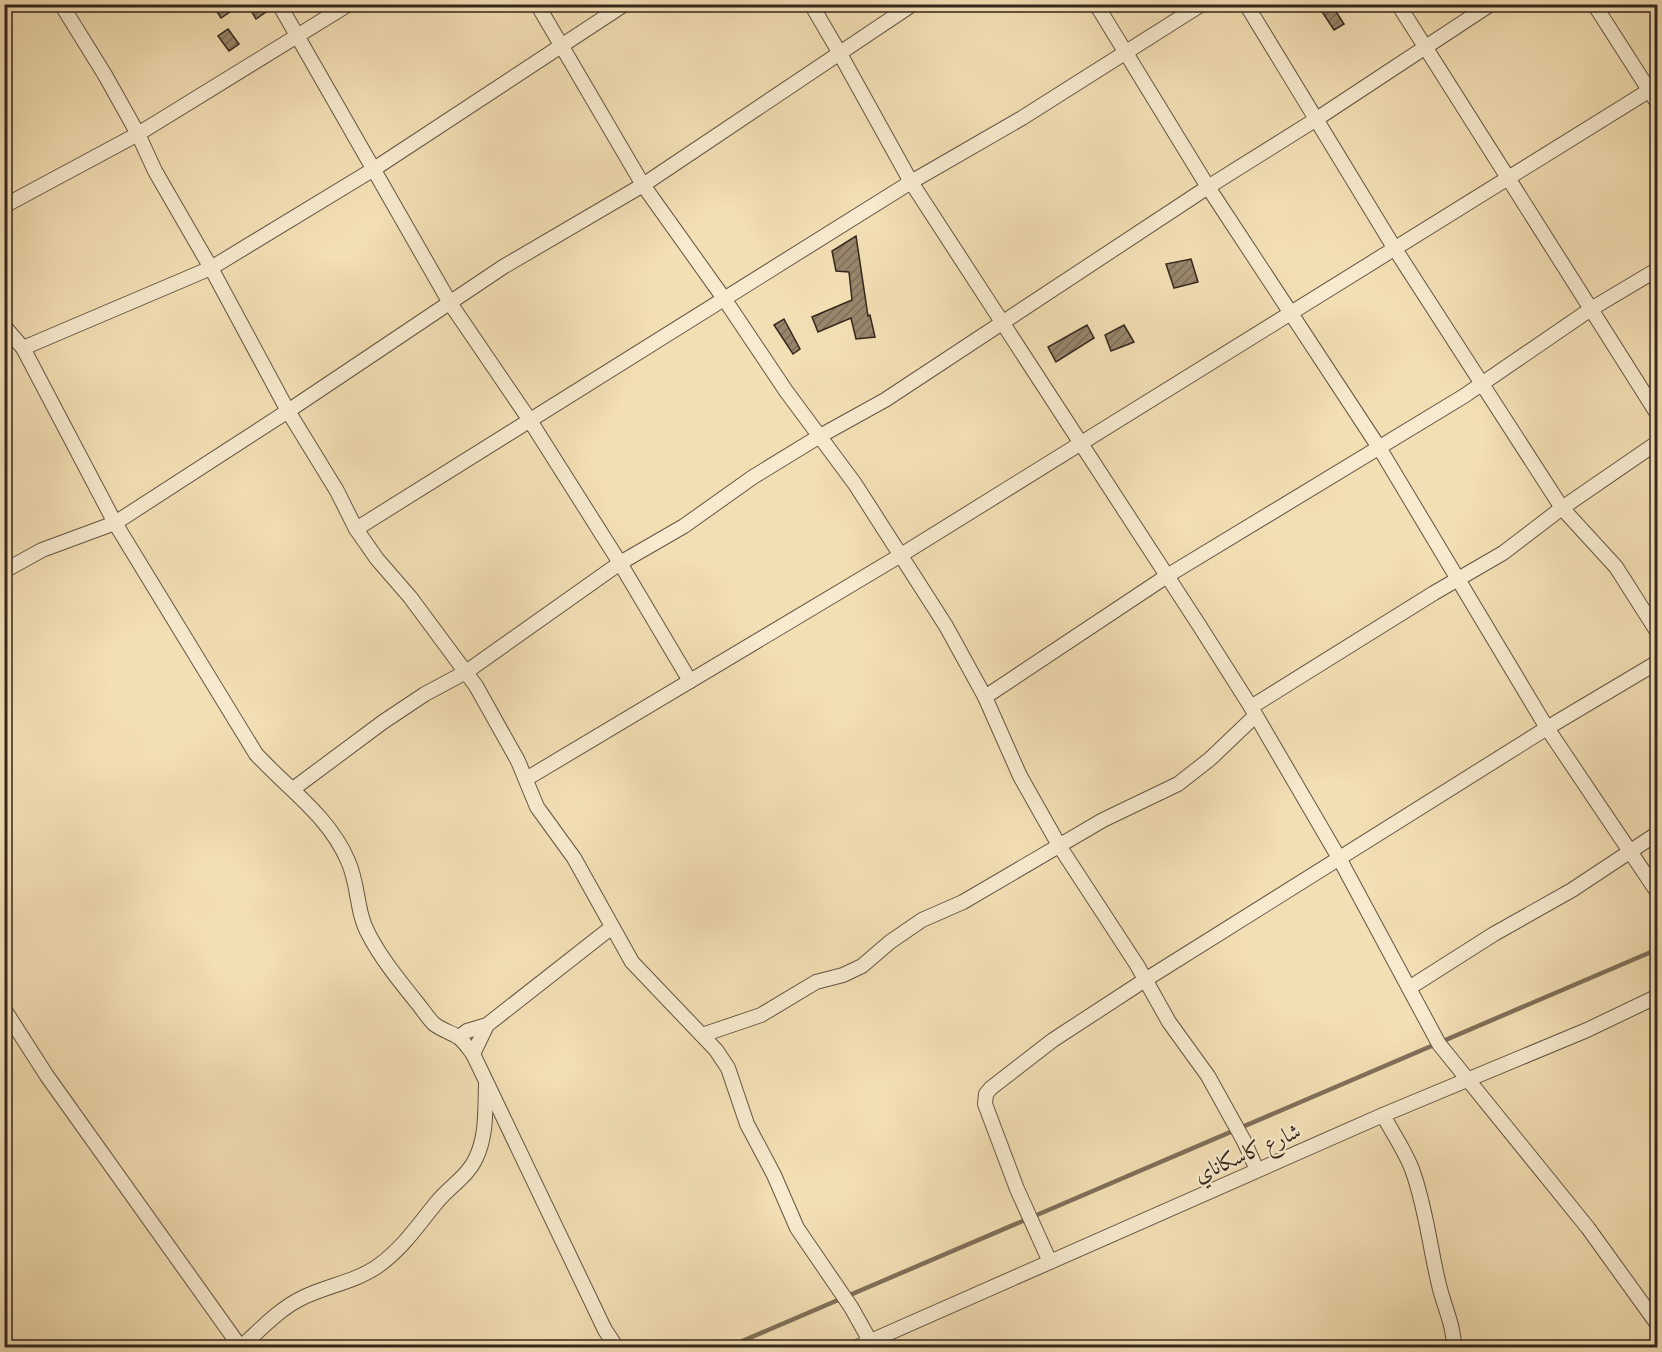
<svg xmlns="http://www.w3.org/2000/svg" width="1662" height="1352" font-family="'Libre Bodoni',Amiri,serif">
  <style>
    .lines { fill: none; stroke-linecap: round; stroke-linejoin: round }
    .stream { stroke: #806f59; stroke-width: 4.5 }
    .building { fill: url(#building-hatch); stroke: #35261d; stroke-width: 1.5 }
    .minor-casing { stroke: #645443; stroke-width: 16 }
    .minor { stroke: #f7eace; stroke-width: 14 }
    .labels { text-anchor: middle; stroke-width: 4.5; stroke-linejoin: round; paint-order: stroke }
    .street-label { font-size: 22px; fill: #35261d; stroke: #f7eace }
  </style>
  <defs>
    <pattern id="building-hatch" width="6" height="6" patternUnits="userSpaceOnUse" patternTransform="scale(1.5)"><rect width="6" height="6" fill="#98866c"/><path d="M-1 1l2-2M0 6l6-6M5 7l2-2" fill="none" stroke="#7d6d58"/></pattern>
  </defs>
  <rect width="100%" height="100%" fill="#f3dfb4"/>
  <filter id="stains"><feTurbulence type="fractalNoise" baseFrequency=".00333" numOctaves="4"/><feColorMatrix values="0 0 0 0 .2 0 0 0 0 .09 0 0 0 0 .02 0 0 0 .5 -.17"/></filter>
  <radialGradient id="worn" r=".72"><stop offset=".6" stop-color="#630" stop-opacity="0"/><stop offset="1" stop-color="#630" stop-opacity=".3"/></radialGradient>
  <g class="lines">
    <polyline class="stream" points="726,1348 1658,949"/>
  </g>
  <g class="building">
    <polygon points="212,4 242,4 221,18"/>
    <polygon points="247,4 262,4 266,12 256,19"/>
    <polygon points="1317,4 1331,4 1344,24 1334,30"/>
    <polygon points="228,29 239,44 229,51 218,36"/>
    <polygon points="856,236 868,316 870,315 875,337 856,339 851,318 818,332 812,317 852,300 849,272 836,271 832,251"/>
    <polygon points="1191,259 1198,282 1174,288 1166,264"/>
    <polygon points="784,319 800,349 793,354 774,325"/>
    <polygon points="1087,325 1094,338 1056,362 1048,347"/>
    <polygon points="1124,325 1134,342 1111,351 1105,335"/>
  </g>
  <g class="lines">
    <defs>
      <g id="minor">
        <polyline points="279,4 450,303 529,419 620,563 690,681"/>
        <polyline points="537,4 643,185 725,300 786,391 855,484 946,626 985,697 1020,776 1060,847 1137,965 1169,1022 1208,1076 1244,1141 1257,1170"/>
        <polyline points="811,4 839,52 911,182 1199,625 1251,707 1339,858 1439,1044 1588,1228 1658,1325"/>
        <polyline points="1096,4 1208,187 1380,449 1547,728 1658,893"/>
        <polyline points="1246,4 1395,249 1562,508 1616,567 1658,633"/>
        <polyline points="1398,4 1658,415"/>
        <polyline points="1594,4 1658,104"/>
        <polyline points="4,206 138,134 349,4"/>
        <polyline points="4,326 23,348 115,523 288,411 211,268 155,171 138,134 105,75 61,4"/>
        <polyline points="23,348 211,268 374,169 625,4"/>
        <polyline points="356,529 911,182 1022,118 1202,4"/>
        <path d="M4 571 42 550 115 523 256 754C288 789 329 816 348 861 359 885 356 912 369 935 381 958 398 979 414 999 421 1007 427 1017 434 1024 442 1030 450 1032 458 1037 464 1041 469 1049 473 1054L605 1330 617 1348"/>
        <polyline points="985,697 1167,576 1464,396 1591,309 1658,269"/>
        <polyline points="1251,707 1434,593 1503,553 1562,508 1658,442"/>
        <polyline points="526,779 901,555 1658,85"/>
        <polyline points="293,789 383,722 425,694 466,672 620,563 684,526 753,477 820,436 885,400 1208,187 1315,120 1491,4"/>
        <polyline points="1409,988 1494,934 1572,890 1658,833"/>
        <polyline points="4,1009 47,1076 241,1348"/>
        <polyline points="702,1035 761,1015 816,982 843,975 862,966 890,942 922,920 963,902 1103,820 1178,784 1210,759 1255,716"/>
        <polyline points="459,1037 467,1031 487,1025 612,927"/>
        <polyline points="473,1054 487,1025"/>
        <path d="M1383 1115C1393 1134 1406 1152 1413 1172 1426 1209 1430 1248 1439 1285 1444 1307 1454 1325 1454 1348"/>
        <polyline points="1050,1262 1017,1189 985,1104 986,1094 991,1088 1053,1040 1145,980 1547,728 1658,662"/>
        <path d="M241 1347C260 1330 279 1309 302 1298 326 1286 355 1282 378 1266 403 1248 418 1225 437 1202 449 1187 468 1176 476 1158 487 1135 485 1109 486 1085"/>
        <polyline points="855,1348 1383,1115 1587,1030 1658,996"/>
        <polyline points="874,1348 851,1307 797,1228 774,1175 747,1124 728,1068 716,1050 632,962 574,858 537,807 518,761 476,686 410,597 377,559 356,529 337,491 288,411 503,267 643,185 913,4"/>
      </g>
    </defs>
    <use href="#minor" class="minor-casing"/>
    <use href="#minor" class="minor"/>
  </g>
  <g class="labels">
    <g class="street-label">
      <text transform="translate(1247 1152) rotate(-24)" y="8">شارع كاسكاناي</text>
    </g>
  </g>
  <rect width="1662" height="1352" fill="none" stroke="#f3dfb4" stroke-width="24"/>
  <rect x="6" y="6" width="1650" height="1340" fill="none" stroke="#35261d" stroke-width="3"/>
  <rect x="12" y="12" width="1638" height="1328" fill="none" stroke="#35261d" stroke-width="1.5"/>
  <rect width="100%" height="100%" filter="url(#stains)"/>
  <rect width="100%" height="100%" fill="url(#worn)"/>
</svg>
